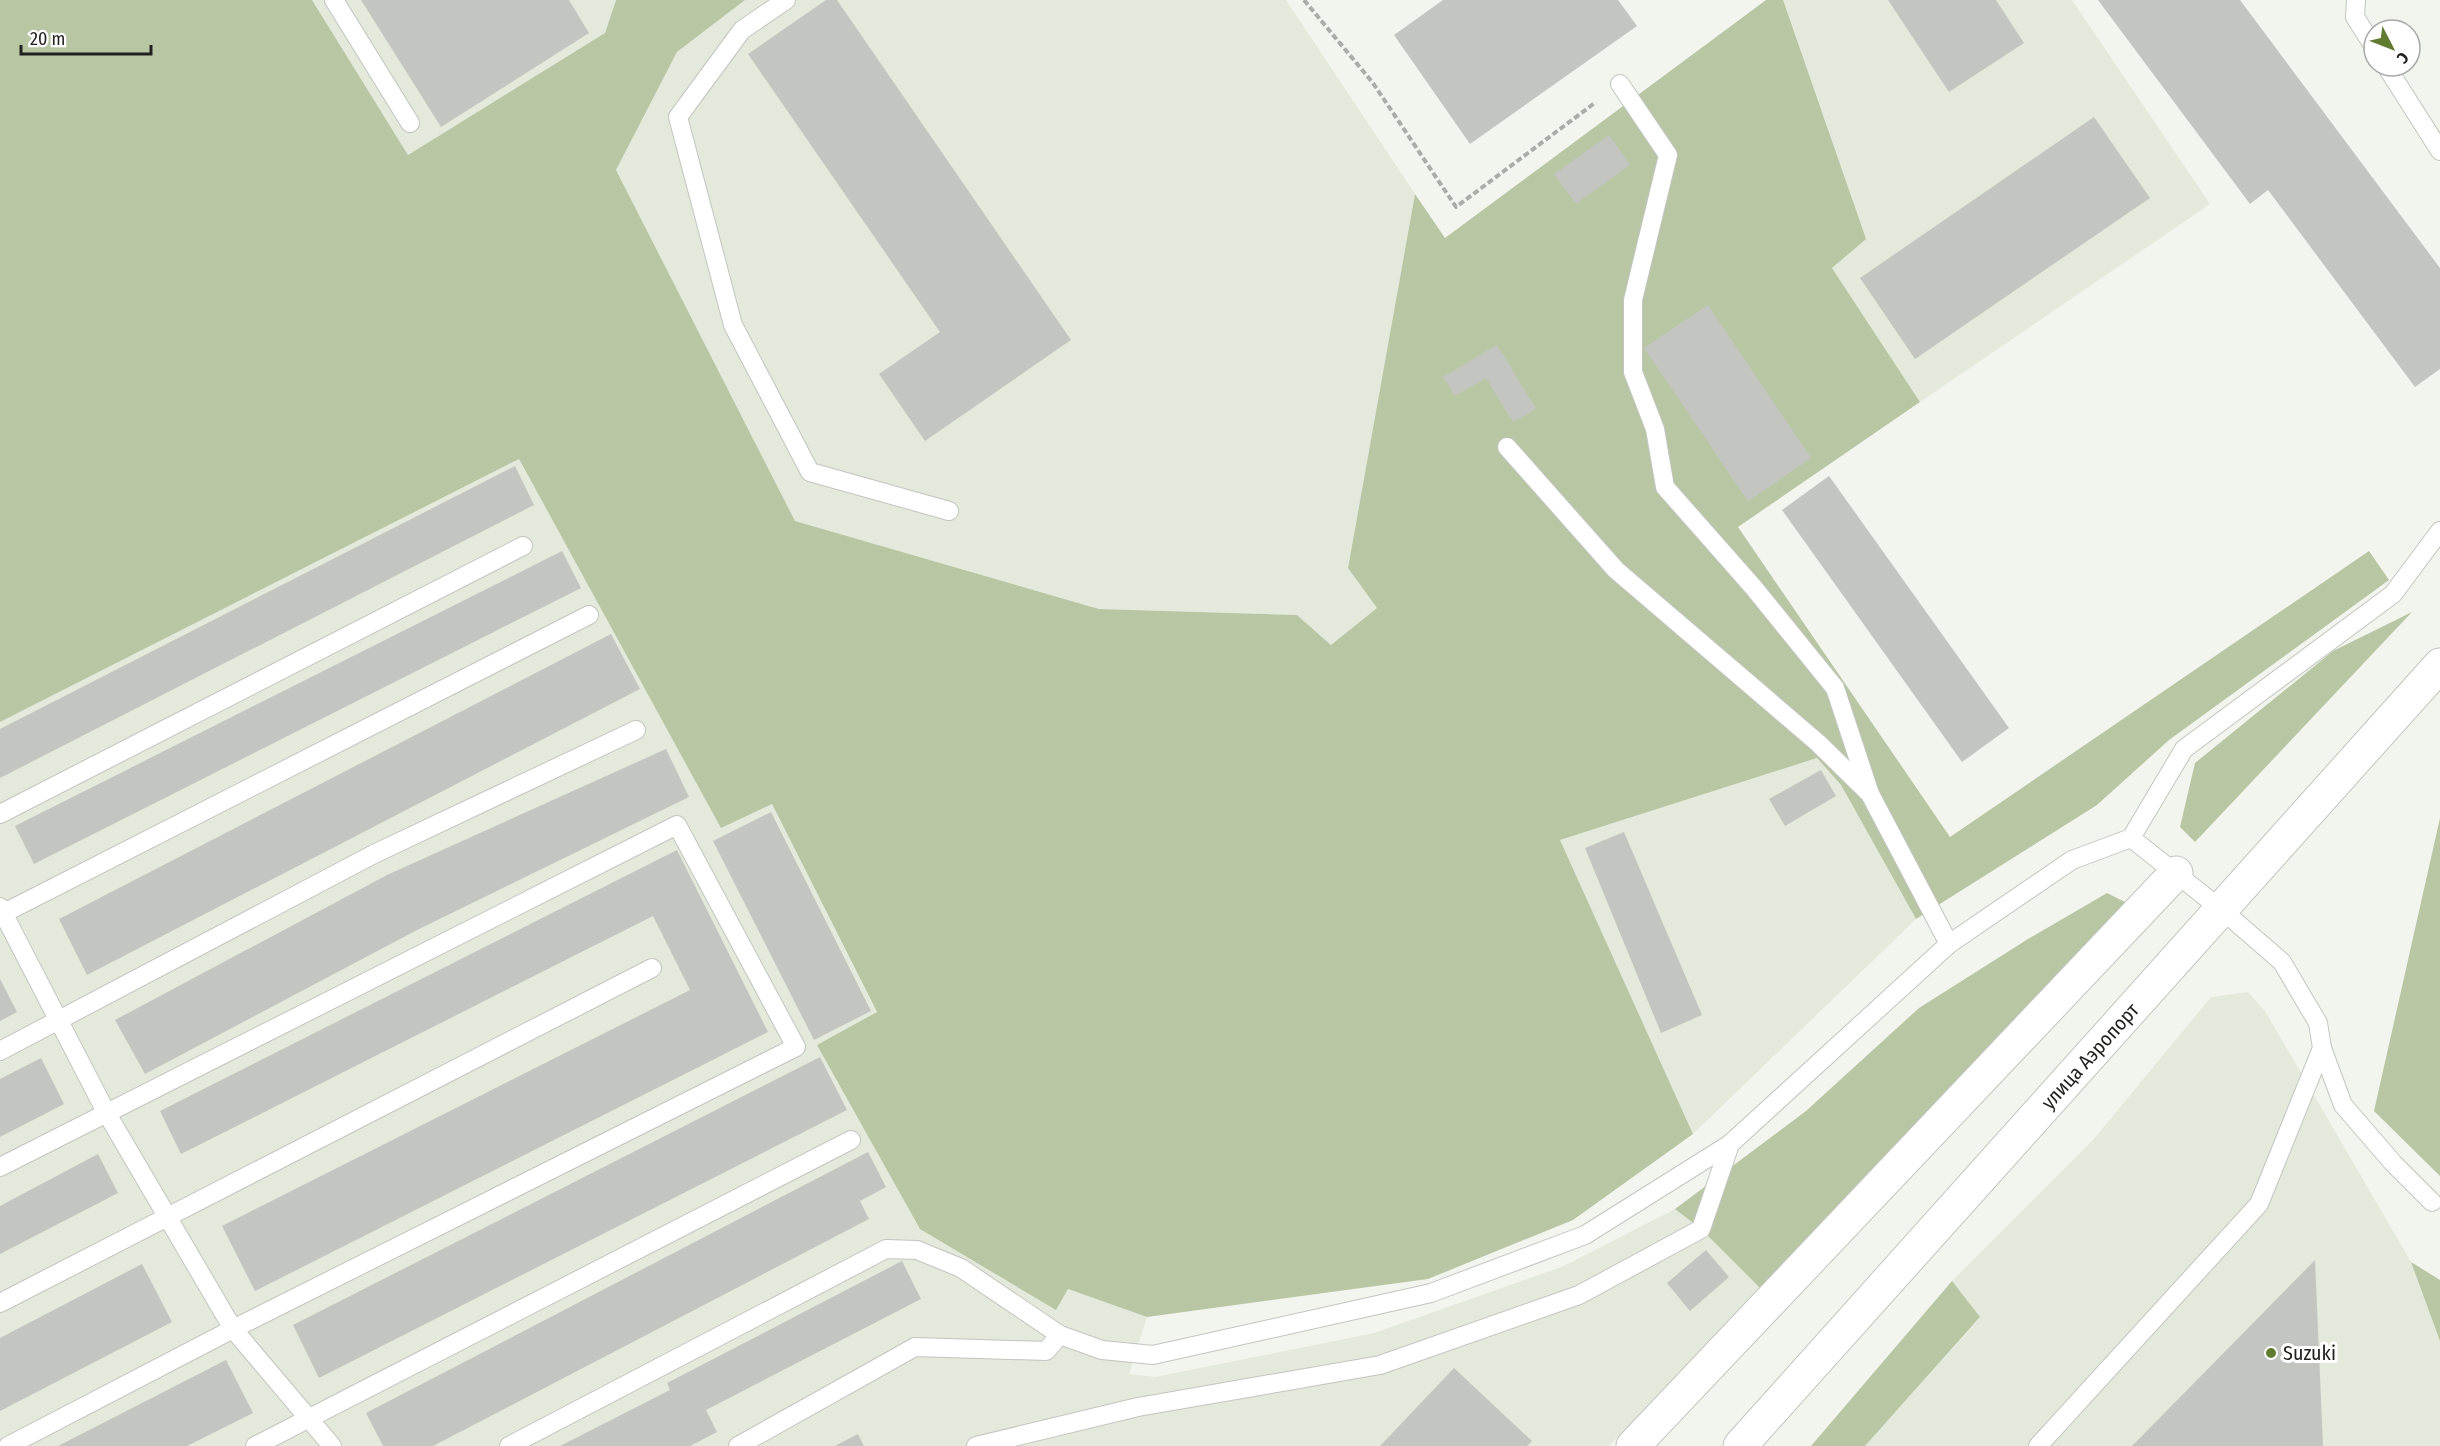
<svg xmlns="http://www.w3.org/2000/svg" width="2440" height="1446" font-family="'Fira Sans Condensed',sans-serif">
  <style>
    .built { fill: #e3e9db }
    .green { fill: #b8c6a4 }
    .building { fill: #c3c6c0 }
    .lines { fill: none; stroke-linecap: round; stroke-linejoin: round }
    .service-casing { stroke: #c2c5bf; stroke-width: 20 }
    .minor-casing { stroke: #c2c5bf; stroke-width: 35 }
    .primary-casing { stroke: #c2c5bf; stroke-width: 35 }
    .path { stroke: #aaada7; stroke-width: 4; stroke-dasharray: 6 3; stroke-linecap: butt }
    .service { stroke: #fff; stroke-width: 18 }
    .minor { stroke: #fff; stroke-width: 33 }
    .primary { stroke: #fff; stroke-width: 33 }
    .poi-dot { fill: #617c30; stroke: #fff; stroke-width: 2 }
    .labels { text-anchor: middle; stroke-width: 6; stroke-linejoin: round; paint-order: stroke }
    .street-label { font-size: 20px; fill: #212220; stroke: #fff }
    .poi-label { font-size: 20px; fill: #212220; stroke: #fff; text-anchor: start }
  </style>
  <rect width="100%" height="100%" fill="#f2f5ee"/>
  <g class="built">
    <polygon points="312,0 616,0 605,33 408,155"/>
    <polygon points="745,0 1286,0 1415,194 1348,568 1377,608 1331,645 1297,615 1099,609 795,521 616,170 677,52"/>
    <polygon points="1783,0 2072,0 2210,204 1920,402 1832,268"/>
    <polygon points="519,459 721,827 772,804 877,1013 818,1045 1055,1309 1068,1289 1147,1317 1129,1374 1155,1377 1374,1333 1564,1266 1675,1209 1701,1229 1760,1288 1609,1446 0,1446 0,722"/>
    <polygon points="1817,758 1841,785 1916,919 1693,1134 1560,840"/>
    <polygon points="2248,992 2265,1011 2411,1262 2440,1341 2440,1446 1865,1446 1980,1318 1952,1281 2093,1140 2211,997"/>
  </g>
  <g class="green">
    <polygon points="0,0 312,0 408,155 605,33 616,0 745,0 677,52 616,170 795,521 1099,609 1297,615 1331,645 1377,608 1348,568 1415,194 1445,238 1766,0 1783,0 1866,239 1832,268 1920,402 1738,527 1950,837 2369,551 2389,580 2169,740 2097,805 1916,919 1841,785 1817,758 1560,840 1693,1134 1573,1220 1428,1279 1147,1317 1068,1289 1056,1310 920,1229 817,1045 877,1012 772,804 721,828 519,459 0,722"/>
    <polygon points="2412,612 2195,842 2180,827 2195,763 2333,651"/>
    <polygon points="2440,818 2440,1176 2374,1111"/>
    <polygon points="2107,893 2129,904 1760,1288 1701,1229 1675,1209 1806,1111 1919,1008 2028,939"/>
    <polygon points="2411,1262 2440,1280 2440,1341"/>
    <polygon points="1952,1281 1980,1317 1865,1446 1811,1446"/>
  </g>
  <g class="building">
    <polygon points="361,0 569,0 589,33 441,127"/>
    <polygon points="826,0 837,0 1071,340 925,441 879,374 940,332 748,54"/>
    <polygon points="1443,0 1618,0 1637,26 1470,144 1394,35"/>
    <polygon points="1888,0 1996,0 2024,43 1949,92"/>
    <polygon points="2098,0 2240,0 2440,268 2440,369 2415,387 2268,190 2250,204"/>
    <polygon points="2094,117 2150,198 1915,359 1860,278"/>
    <polygon points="1609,135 1630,165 1576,204 1554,174"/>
    <polygon points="1708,305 1811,458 1748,501 1644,348"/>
    <polygon points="1497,345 1536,409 1513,422 1486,378 1455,396 1443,377"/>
    <polygon points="515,466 534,505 0,778 0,729"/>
    <polygon points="1829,476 2009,728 1962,762 1782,510"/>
    <polygon points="562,551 581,588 34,864 15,826"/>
    <polygon points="611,634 640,689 87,975 59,919"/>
    <polygon points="666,749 689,797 417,930 145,1074 115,1020 387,875"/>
    <polygon points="1821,770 1836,796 1785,826 1769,799"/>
    <polygon points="771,812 871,1011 814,1040 713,841"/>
    <polygon points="1624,832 1702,1015 1661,1033 1585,848"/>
    <polygon points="677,850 768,1032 255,1291 222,1226 690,990 653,916 181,1154 160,1111"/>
    <polygon points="0,979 17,1012 0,1021"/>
    <polygon points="820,1057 847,1110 319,1378 293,1325"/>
    <polygon points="41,1058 64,1104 0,1137 0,1079"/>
    <polygon points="868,1152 886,1187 860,1201 869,1219 433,1446 383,1446 366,1413"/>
    <polygon points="98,1154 118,1193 0,1254 0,1206"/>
    <polygon points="1706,1250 1729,1277 1690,1311 1667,1283"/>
    <polygon points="2315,1260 2323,1446 2132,1446"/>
    <polygon points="902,1261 921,1299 706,1410 717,1432 690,1446 560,1446 670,1390 667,1383"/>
    <polygon points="142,1264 172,1322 0,1411 0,1338"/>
    <polygon points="226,1360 253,1413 187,1446 58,1446"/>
    <polygon points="1454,1368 1532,1441 1527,1446 1380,1446"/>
    <polygon points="858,1434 864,1446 835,1446"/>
  </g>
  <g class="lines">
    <defs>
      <g id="service">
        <polyline points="334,0 410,123"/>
        <polyline points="786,0 742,30 678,117 733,325 810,472 949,511"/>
        <polyline points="2356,0 2355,17 2374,47"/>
        <polyline points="2386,66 2440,151"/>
        <polyline points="1620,84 1668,155 1633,300 1633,372 1655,429 1665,487 1754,588 1835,688 1870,794"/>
        <polyline points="1507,447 1616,570 1818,743 1870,794 1949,944"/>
        <polyline points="0,814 523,546"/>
        <polyline points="2131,838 2222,910 2282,962 2318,1023 2322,1048 2343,1105 2393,1163 2432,1202"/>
        <polyline points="0,907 106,1112 233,1329 332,1446"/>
        <polyline points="0,915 589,615"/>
        <polyline points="0,1051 374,854 636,730"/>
        <polyline points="0,1167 677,825 796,1047 233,1329 8,1446"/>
        <polyline points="0,1303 652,968"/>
        <polyline points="255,1446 851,1140"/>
        <polyline points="509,1446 886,1249 917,1250 961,1268 1060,1335 1102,1350 1153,1355 1431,1293 1585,1235 1730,1144 1949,944 2072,860 2131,838 2184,749 2393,594 2440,531"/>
        <polyline points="738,1446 915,1347 1046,1351 1060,1335"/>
        <polyline points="976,1446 1138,1407 1380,1365 1579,1295 1701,1229 1730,1144"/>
        <polyline points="2038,1446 2259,1204 2322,1048"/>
      </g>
      <polyline id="minor" points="1633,1446 2176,873"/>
      <polyline id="primary" points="1740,1446 2440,665"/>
    </defs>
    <use href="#service" class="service-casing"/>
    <use href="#minor" class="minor-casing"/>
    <use href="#primary" class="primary-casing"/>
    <polyline class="path" points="1304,0 1373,83 1456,207 1596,102"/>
    <use href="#service" class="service"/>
    <use href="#minor" class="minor"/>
    <use href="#primary" class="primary"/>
  </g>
  <circle class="poi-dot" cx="2271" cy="1353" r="6"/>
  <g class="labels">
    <g class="street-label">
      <text transform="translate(2090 1056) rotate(-48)" y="7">улица Аэропорт</text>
    </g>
    <g class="poi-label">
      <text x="2283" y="1360">Suzuki</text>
    </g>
  </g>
  <g transform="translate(2392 48) rotate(132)"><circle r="28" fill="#ffffff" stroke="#a6a7a6" stroke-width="1.5"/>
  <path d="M0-4.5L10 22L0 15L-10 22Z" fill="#617c30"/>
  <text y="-9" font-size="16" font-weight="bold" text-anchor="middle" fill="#212220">С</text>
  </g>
  <path d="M21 45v9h130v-9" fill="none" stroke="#212220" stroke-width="3"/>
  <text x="30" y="45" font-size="18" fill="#212220" stroke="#ffffff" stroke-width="4.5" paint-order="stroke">20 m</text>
</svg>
